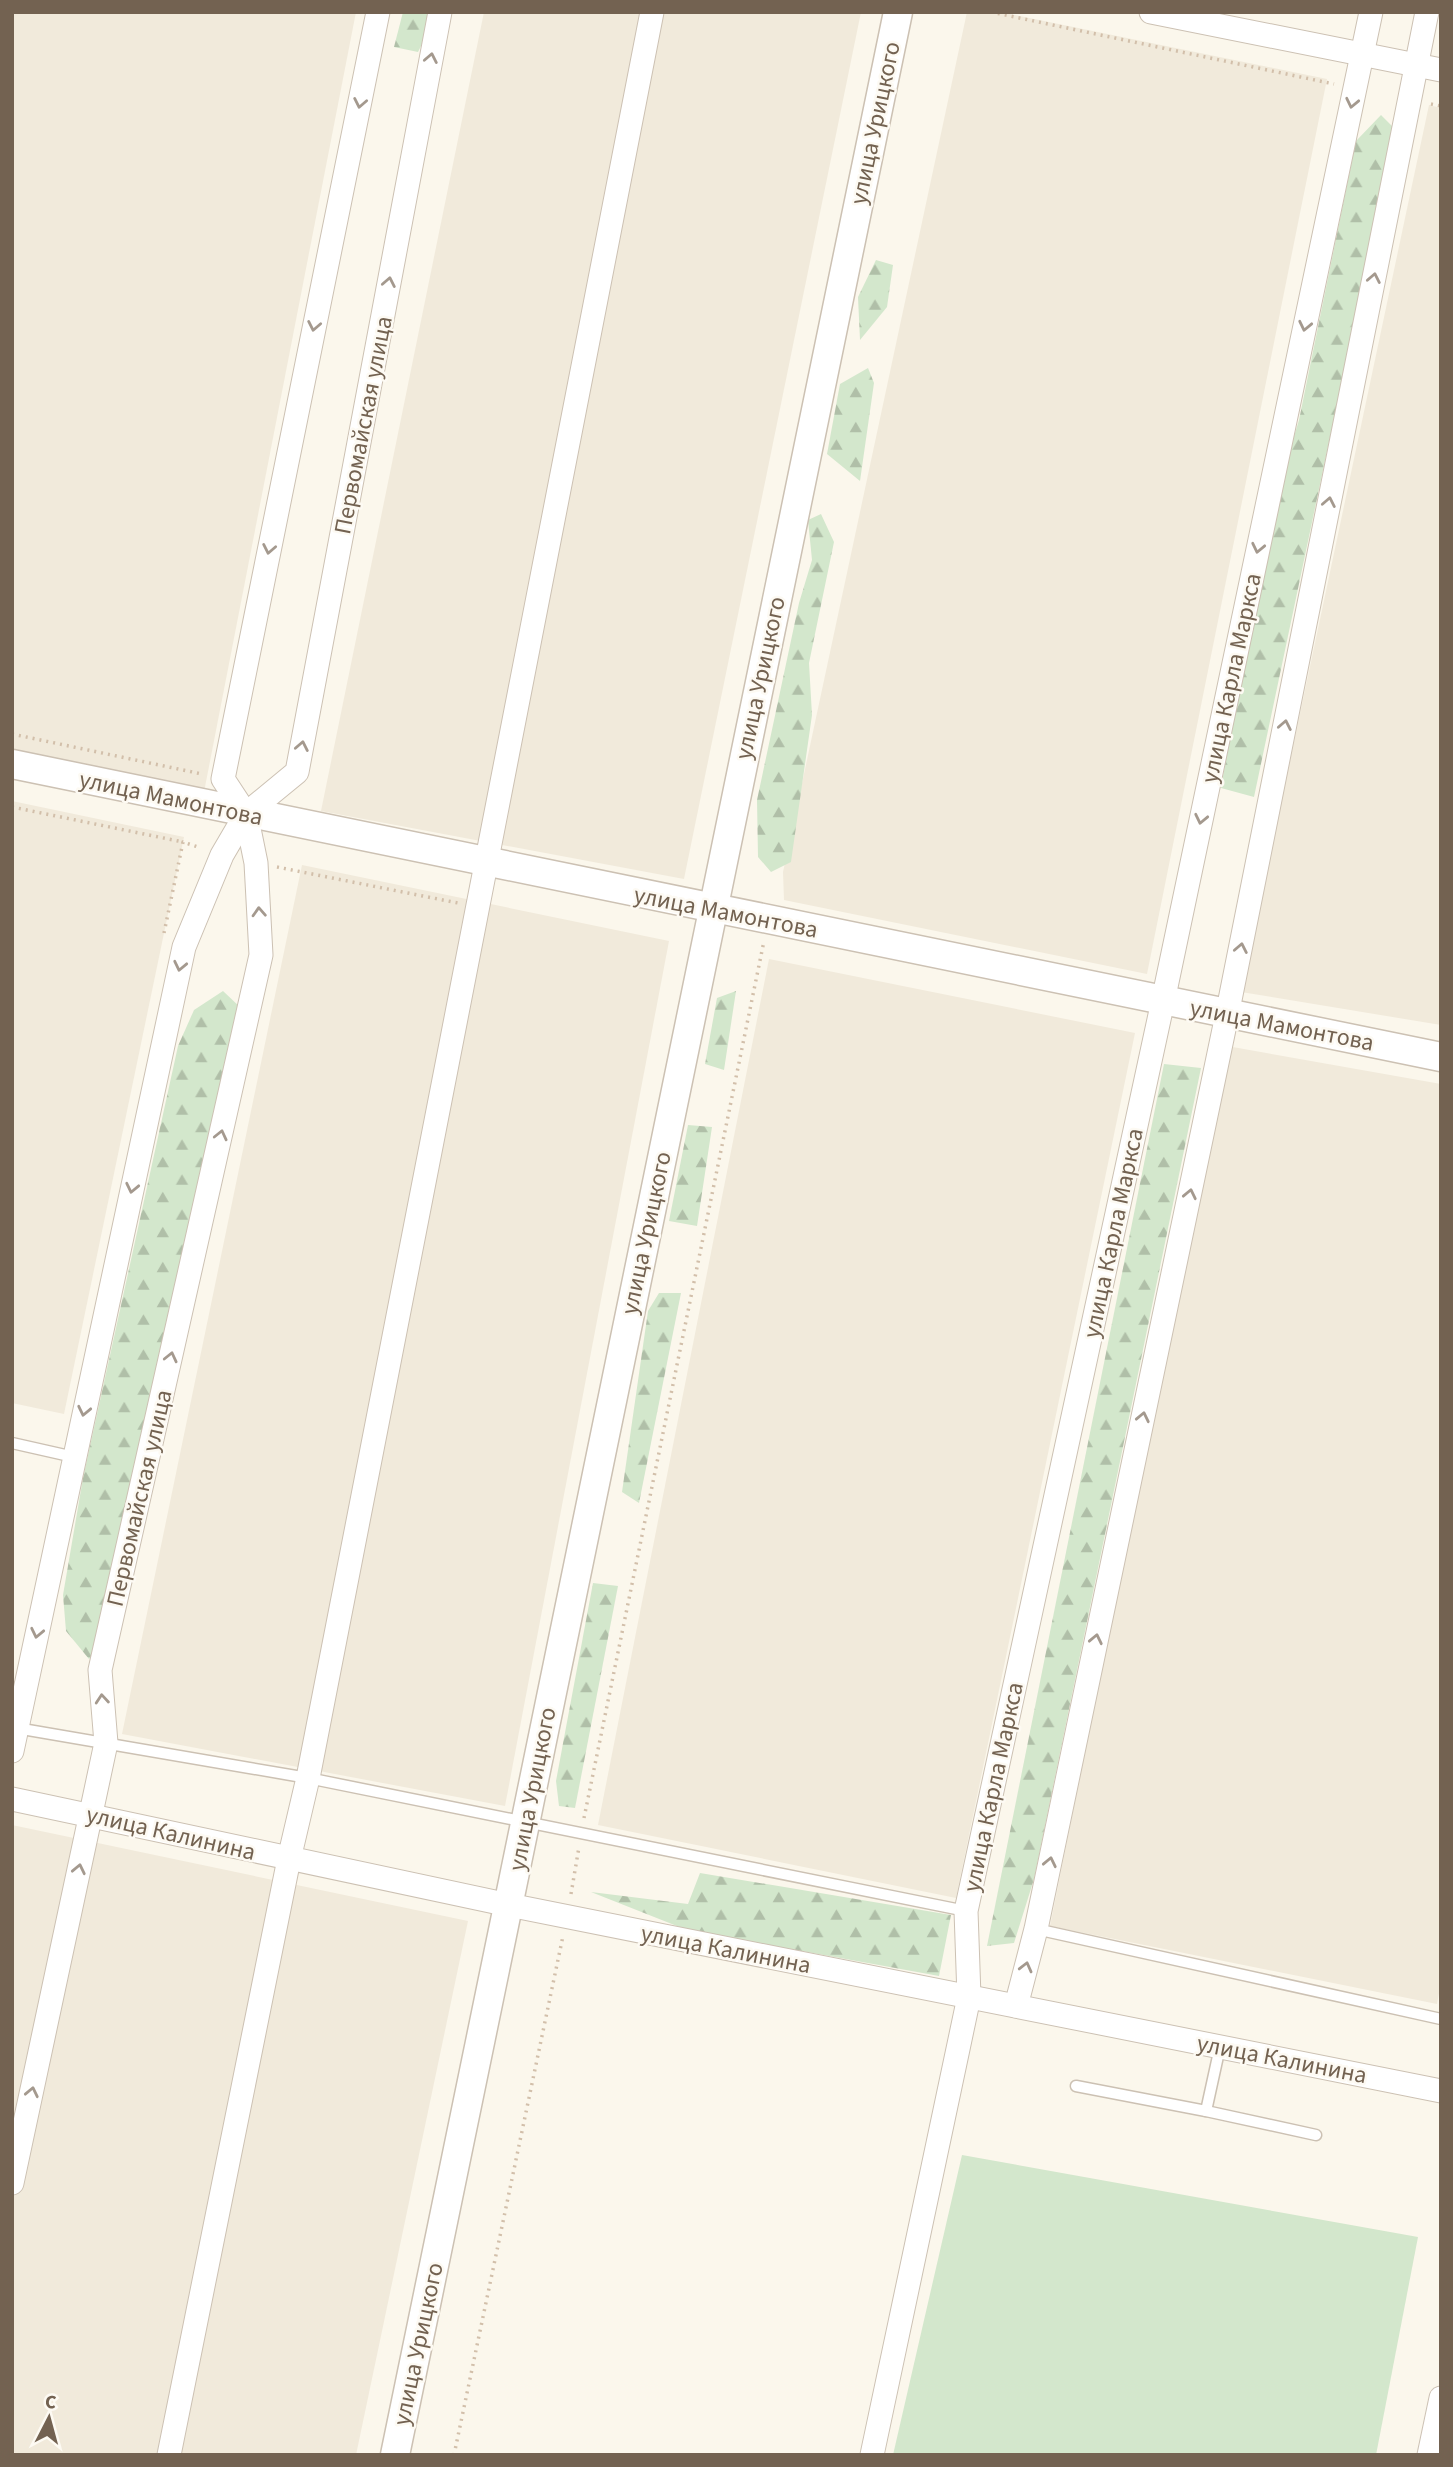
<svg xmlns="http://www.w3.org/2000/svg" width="1453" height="2467" font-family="'Source Sans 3',sans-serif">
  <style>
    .residential { fill: #f1eadb }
    .forest { fill: url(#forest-firs) }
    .pitch { fill: #d3e7cc }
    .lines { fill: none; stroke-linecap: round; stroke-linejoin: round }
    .service-casing { stroke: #ccc1b3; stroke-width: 13 }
    .minor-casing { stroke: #ccc1b3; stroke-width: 25 }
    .tertiary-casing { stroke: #ccc1b3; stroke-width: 31 }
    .path { stroke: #d2bfaa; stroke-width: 3.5; stroke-dasharray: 2 5; stroke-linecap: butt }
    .service { stroke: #fff; stroke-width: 10 }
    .minor { stroke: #fff; stroke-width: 23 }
    .tertiary { stroke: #fff; stroke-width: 28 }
    .oneway { stroke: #a4998e }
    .labels { text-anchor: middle; stroke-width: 5; stroke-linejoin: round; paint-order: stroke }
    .street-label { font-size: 24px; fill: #736251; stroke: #fdfaf3 }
  </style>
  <defs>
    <pattern id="forest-firs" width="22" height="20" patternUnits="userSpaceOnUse" patternTransform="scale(1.75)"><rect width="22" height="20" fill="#d3e7cc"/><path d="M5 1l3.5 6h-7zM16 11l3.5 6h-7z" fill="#b0bfa8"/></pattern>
  </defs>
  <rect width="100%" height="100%" fill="#fbf7ec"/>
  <g class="residential">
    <polygon points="12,12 356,12 204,792 12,752"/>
    <polygon points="484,12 861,12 684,879 321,811"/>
    <polygon points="967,12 1000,12 1327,79 1147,974 784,900 783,872"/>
    <polygon points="1429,105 1441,108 1441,1025 1241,992"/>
    <polygon points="12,801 184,837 64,1414 12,1403"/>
    <polygon points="302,865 669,941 505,1806 122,1734"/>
    <polygon points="769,959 1135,1033 956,1898 598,1825"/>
    <polygon points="1227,1046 1441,1084 1441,1983 1437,2004 1050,1926"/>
    <polygon points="12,1825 468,1921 356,2455 12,2455"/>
  </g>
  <g class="forest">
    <polygon points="403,12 438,12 418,52 394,47"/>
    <polygon points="1381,115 1395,129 1254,797 1221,788 1265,531 1299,420 1356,141"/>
    <polygon points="876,260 893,265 887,307 860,340 858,297"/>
    <polygon points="868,368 874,383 860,481 827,454 840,384"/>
    <polygon points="821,514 834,542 809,663 812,715 791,862 771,872 758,857 757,800 799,603 812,560 808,520"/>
    <polygon points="223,991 241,1008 107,1636 89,1659 66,1631 63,1595 83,1478 178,1046 194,1010"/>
    <polygon points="736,991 724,1070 705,1064 717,998"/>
    <polygon points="1164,1064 1201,1068 1034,1879 1014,1943 987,1946"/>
    <polygon points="688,1125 712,1127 697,1226 669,1221"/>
    <polygon points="659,1293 681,1293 639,1503 622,1492 648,1311"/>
    <polygon points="593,1583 618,1586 575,1808 559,1806 556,1781"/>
    <polygon points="700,1873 951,1915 939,1976 687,1930 591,1892 688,1904"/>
  </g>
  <polygon class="pitch" points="962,2155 1418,2237 1376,2455 893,2455"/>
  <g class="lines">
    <defs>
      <g id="service">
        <polyline points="12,1443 74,1457"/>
        <polyline points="28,1730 308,1778 966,1911"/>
        <polyline points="1036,1929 1441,2019"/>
        <polyline points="1076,2086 1206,2111 1220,2047"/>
        <polyline points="1206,2111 1316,2135"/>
      </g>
      <g id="minor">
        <polyline points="1151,12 1441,70"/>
        <polyline points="12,1751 184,947 222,855 246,814 297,772 440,12"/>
        <polyline points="12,1799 509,1905 1441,2091"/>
        <polyline points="1016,2006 1036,1929 1227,1015 1427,12"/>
        <polyline points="12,2183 106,1743 100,1670 261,955 256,863 246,814 223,779 378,12"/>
        <polyline points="169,2455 289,1859 308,1778 652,12"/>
        <polyline points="872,2455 969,1997 966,1911 1163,1001 1371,12"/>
        <polyline points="1429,2455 1441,2398"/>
      </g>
      <g id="tertiary">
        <polyline points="12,764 1441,1057"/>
        <polyline points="395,2455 898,12"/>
      </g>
    </defs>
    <use href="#service" class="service-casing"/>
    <use href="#minor" class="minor-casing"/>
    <use href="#tertiary" class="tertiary-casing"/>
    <g class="path">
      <polyline points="991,12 1334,84"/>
      <polyline points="1431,104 1441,106"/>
      <polyline points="12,734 202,774"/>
      <polyline points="12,807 183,842"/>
      <polyline points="277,867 458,903"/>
      <polyline points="164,933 183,842 201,848"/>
      <polyline points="584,1818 764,941"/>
      <polyline points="571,1894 579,1847"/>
      <polyline points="454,2455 563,1936"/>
    </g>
    <use href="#service" class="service"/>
    <use href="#minor" class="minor"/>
    <use href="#tertiary" class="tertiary"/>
  </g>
  <defs><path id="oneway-chevron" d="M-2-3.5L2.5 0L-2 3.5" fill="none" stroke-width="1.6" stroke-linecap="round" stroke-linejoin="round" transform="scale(1.75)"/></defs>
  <g class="oneway">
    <use href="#oneway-chevron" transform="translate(431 58) rotate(-79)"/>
    <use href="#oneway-chevron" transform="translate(360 103) rotate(101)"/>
    <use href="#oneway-chevron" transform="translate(1352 103) rotate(102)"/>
    <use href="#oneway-chevron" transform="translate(1374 278) rotate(-79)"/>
    <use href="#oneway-chevron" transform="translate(389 282) rotate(-79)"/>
    <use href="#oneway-chevron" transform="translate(314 326) rotate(101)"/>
    <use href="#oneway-chevron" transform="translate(1305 326) rotate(102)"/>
    <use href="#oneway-chevron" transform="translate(1329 502) rotate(-79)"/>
    <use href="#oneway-chevron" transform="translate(1258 548) rotate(102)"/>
    <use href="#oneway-chevron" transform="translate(269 549) rotate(101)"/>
    <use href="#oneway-chevron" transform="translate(1285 725) rotate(-79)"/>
    <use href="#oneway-chevron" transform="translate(302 746) rotate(-79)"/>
    <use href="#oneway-chevron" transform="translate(1201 819) rotate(102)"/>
    <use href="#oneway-chevron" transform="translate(259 912) rotate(-93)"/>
    <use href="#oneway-chevron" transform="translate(1241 948) rotate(-79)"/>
    <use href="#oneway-chevron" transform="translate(180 966) rotate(102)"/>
    <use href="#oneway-chevron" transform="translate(221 1135) rotate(-77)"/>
    <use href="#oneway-chevron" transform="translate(132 1188) rotate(102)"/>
    <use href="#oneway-chevron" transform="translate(1190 1194) rotate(-78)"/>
    <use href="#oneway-chevron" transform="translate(171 1357) rotate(-77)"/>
    <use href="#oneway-chevron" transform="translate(84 1411) rotate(102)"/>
    <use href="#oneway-chevron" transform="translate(1143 1417) rotate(-78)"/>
    <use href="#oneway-chevron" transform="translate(37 1633) rotate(102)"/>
    <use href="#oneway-chevron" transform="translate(1096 1639) rotate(-78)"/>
    <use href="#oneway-chevron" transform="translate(102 1699) rotate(-95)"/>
    <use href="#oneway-chevron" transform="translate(1050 1862) rotate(-78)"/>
    <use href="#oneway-chevron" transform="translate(79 1869) rotate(-78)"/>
    <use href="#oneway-chevron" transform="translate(1026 1967) rotate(-76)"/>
    <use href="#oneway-chevron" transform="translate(32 2092) rotate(-78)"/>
  </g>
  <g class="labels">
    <g class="street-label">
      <text transform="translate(875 123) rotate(-78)" y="8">улица Урицкого</text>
      <text transform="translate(363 425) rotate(-79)" y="8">Первомайская улица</text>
      <text transform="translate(760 678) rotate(-78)" y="8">улица Урицкого</text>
      <text transform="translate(1231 678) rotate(-78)" y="8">улица Карла Маркса</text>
      <text transform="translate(171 798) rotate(12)" y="8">улица Мамонтова</text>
      <text transform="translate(726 912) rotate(11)" y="8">улица Мамонтова</text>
      <text transform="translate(1282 1025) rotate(11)" y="8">улица Мамонтова</text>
      <text transform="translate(646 1233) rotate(-78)" y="8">улица Урицкого</text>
      <text transform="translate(1113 1233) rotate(-78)" y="8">улица Карла Маркса</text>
      <text transform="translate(139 1498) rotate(-77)" y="8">Первомайская улица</text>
      <text transform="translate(993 1787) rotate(-78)" y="8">улица Карла Маркса</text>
      <text transform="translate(532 1789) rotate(-79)" y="8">улица Урицкого</text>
      <text transform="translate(171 1833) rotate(13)" y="8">улица Калинина</text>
      <text transform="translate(726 1949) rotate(11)" y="8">улица Калинина</text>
      <text transform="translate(1282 2059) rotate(11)" y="8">улица Калинина</text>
      <text transform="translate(418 2344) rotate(-78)" y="8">улица Урицкого</text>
    </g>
  </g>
  <rect width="1453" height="2467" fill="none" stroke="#736251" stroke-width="28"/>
  <g transform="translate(49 2418) rotate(6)" stroke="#fdfaf3" stroke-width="5" paint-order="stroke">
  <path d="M0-5L12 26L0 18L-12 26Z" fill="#736251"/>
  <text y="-10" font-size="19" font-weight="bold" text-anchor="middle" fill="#736251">С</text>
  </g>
</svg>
